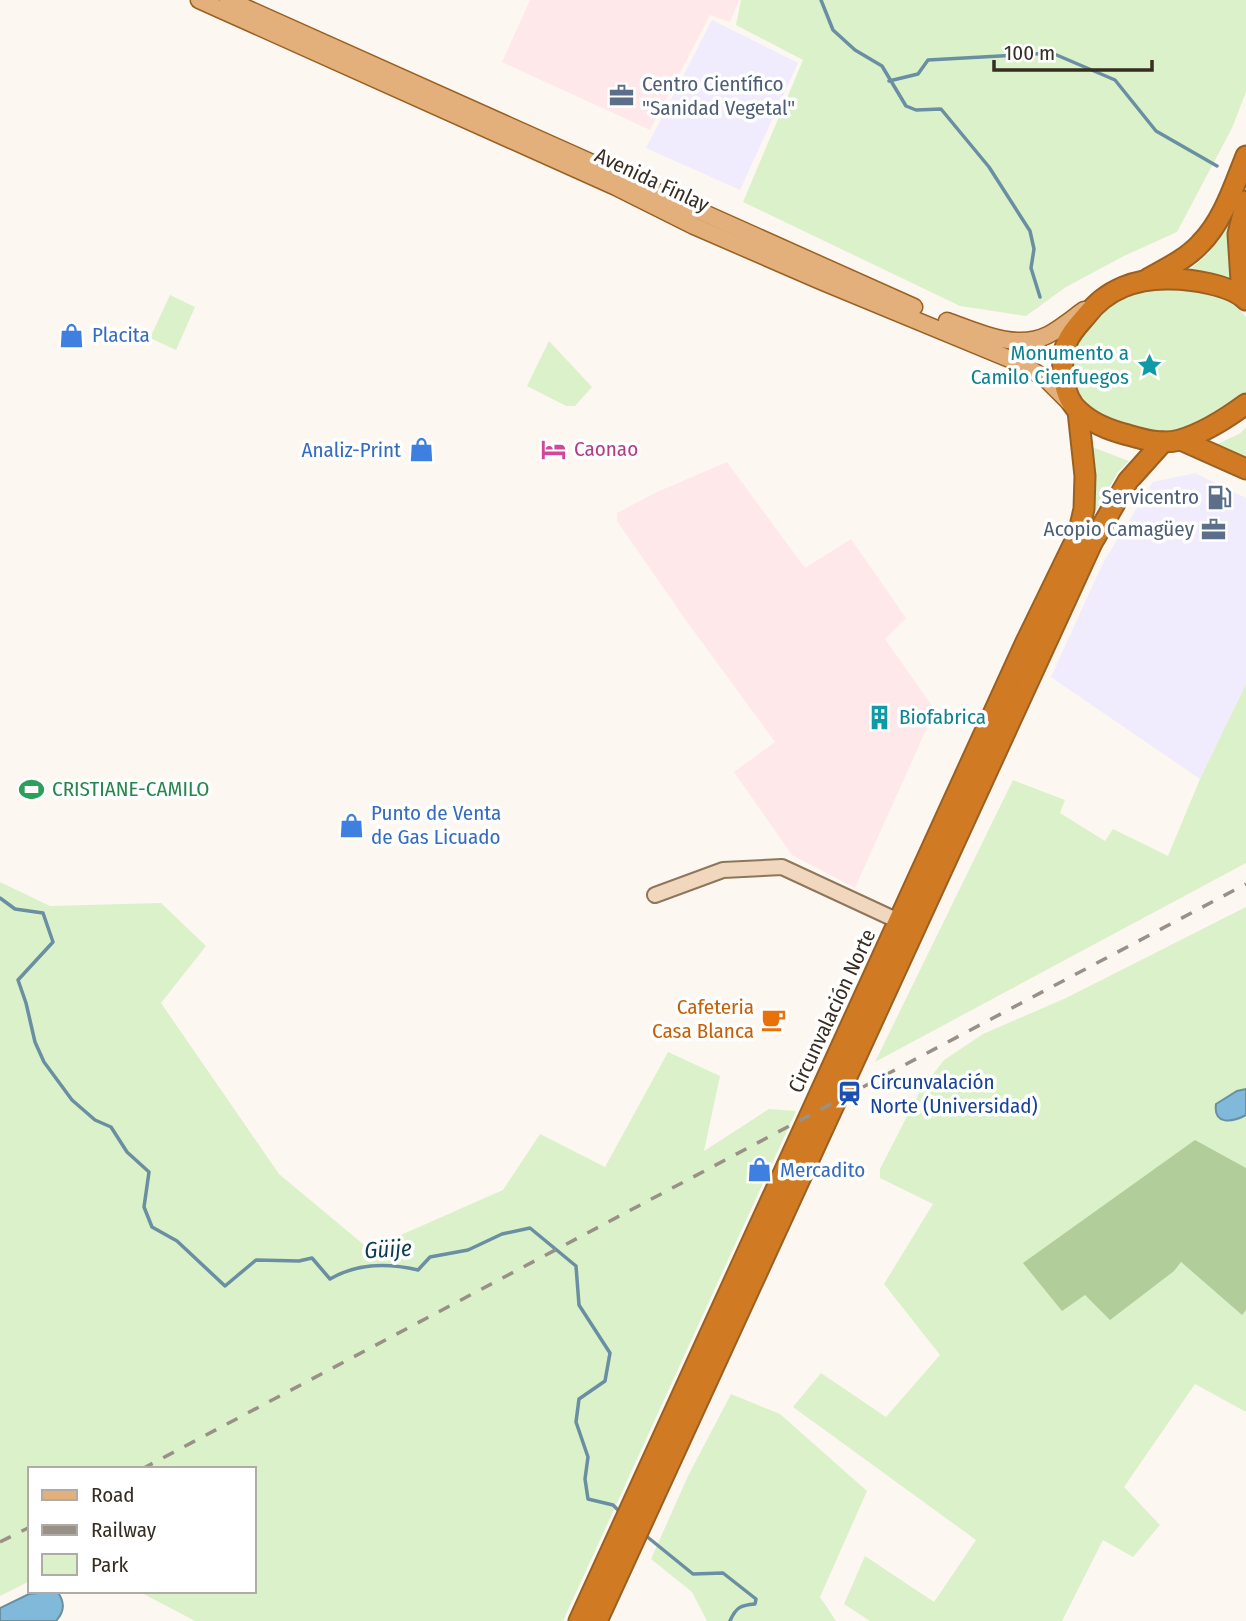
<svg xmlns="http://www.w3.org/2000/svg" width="1246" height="1621" font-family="'Fira Sans Condensed',sans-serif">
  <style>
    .commercial { fill: #fee8ea }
    .industrial { fill: #f0ebfd }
    .green { fill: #dbf1c9 }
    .forest { fill: #b1cd9a }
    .water { fill: #80b9da; stroke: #6a8fa2; stroke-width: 2 }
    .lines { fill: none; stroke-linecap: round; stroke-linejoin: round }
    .stream { stroke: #6a8fa2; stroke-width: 3.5 }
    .secondary-casing { stroke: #8f765b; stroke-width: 18 }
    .primary-casing { stroke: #9a6022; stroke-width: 19 }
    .highway-casing { stroke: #9a6022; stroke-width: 23 }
    .secondary { stroke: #f1d7bd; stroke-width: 14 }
    .primary { stroke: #e3b07b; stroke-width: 16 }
    .highway { stroke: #d07b23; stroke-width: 19 }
    .rail { stroke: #999188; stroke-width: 3.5; stroke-dasharray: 12 12; stroke-linecap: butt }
    .labels { text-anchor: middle; stroke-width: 7; stroke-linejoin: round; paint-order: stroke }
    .service-label { font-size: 21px; fill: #4e5e75; stroke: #fff; text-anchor: end }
    .street-label { font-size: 21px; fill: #372d21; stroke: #fff }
    .shop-label { font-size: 21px; fill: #366cbe; stroke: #fff; text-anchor: start }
    .culture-label { font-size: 21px; fill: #0d838f; stroke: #fff; text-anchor: end }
    .hotel-label { font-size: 21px; fill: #b23c85; stroke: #fff; text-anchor: start }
    .leisure-label { font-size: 21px; fill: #27864d; stroke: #fff; text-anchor: start }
    .food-label { font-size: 21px; fill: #c56008; stroke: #fff; text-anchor: end }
    .transit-label { font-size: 21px; fill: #164399; stroke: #fff; text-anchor: start }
    .water-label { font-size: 23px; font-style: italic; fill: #0a3c52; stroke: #fff }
  </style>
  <rect width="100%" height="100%" fill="#fdf7f1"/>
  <g class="commercial">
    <polygon points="530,0 739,0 730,22 710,15 650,130 502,62"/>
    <polygon points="727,462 805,568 851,539 906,618 885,639 935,710 855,888 792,855 734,772 775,742 685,619 617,521 617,513 657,492"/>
  </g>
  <g class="industrial">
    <polygon points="712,20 798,63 740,190 646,148"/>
    <polygon points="1195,473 1246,498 1246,684 1200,779 1051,677 1103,563 1153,482"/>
  </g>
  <g class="green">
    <polygon points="741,0 1246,0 1246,92 1232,128 1177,232 1124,256 1066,287 1026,316 960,306 743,202 803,60 736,25"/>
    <polygon points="1231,217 1229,249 1233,282 1214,274 1191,269 1209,253"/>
    <polygon points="1157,287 1197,290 1234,303 1246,317 1246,396 1175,440 1079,413 1067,377 1074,338 1106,307 1135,293"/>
    <polygon points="170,295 195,307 176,350 150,338"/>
    <polygon points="549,341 592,387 575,406 566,406 527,386"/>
    <polygon points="1246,428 1246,470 1204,450 1239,434"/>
    <polygon points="1092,447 1129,461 1118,472 1090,521 1094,474"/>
    <polygon points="1246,684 1246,863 875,1062 1013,780 1065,800 1060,813 1105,841 1113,829 1168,856 1200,779"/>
    <polygon points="0,882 50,906 161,903 206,946 161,1003 279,1174 369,1249 503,1190 540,1134 605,1167 668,1052 720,1076 704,1151 769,1109 796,1111 563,1621 195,1621 138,1591 254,1591 254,1469 30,1469 30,1581 0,1596"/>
    <polygon points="1246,907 1246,1168 1085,1295 1181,1262 1242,1315 1246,1310 1246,1412 1195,1384 1124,1487 1160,1525 1133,1557 1103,1540 1062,1621 870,1621 844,1604 865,1556 934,1602 976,1540 793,1407 821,1373 886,1417 940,1355 884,1284 933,1204 880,1178 880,1169 920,1091 944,1060 983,1034 1066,998"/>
    <polygon points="731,1394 780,1414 867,1491 820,1597 836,1621 707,1621 692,1592 651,1559 688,1476"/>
  </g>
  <polygon class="forest" points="1195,1140 1246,1168 1246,1310 1242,1315 1181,1262 1174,1271 1110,1320 1085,1295 1062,1311 1023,1263"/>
  <g class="water">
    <path d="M1246 1089V1115C1233 1122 1213 1126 1216 1104L1237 1091Z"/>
    <path d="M57 1591C65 1602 65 1611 56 1621H0V1608L29 1594Z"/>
  </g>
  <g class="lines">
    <g class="stream">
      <polyline points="821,0 833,30 855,50 882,66 906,106 916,110 941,109 989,167 1030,231 1034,249 1031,268 1040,297"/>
      <polyline points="889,81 918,74 928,60 1052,53 1115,80 1156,131 1217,166"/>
      <path d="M0 898 15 909 43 913 53 942 18 980 26 1003 35 1042 44 1062 72 1100 95 1120 111 1127 127 1152 149 1172 144 1207 152 1227 177 1241 225 1286 256 1260 299 1261 312 1258 330 1279C357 1263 388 1263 418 1270L430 1257 468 1250 502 1234 530 1228 576 1266 579 1305 610 1353 605 1381 579 1399 576 1422 588 1457 585 1479 588 1499 613 1505 621 1513"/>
      <path d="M645 1535 693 1574 723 1573 756 1599 755 1604C741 1605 736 1607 730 1621"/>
    </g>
    <defs>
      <polyline id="secondary" points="655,895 723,870 782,867 907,925"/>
      <g id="primary">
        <polyline points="199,0 616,187 694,226 823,282 1024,365 1047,380 1071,404"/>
        <polyline points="228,0 914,307"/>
        <path d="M947 321C978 332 1016 351 1048 335 1061 328 1073 318 1084 310"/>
      </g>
      <g id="highway">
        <path d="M1149 278C1167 268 1186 259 1200 244 1223 221 1234 186 1246 156"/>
        <polyline points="1242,296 1238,234 1246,201"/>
        <path d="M1246 300C1231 285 1191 279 1170 279 1137 278 1106 289 1086 316 1079 324 1071 332 1067 342 1059 362 1062 398 1080 412 1092 423 1112 431 1128 435 1145 440 1162 445 1180 440 1204 433 1227 418 1246 404"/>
        <polyline points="1181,440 1246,469"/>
        <polyline points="579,1621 1025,644 1078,535 1084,509 1085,476 1078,411"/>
        <polyline points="597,1621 1092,543 1128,481 1163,442"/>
      </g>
    </defs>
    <use href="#secondary" class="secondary-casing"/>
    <use href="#primary" class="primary-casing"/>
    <use href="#highway" class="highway-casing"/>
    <use href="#secondary" class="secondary"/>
    <use href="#primary" class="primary"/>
    <use href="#highway" class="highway"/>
    <g class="rail">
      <polyline points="142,1469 1246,884"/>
      <polyline points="0,1542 30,1527"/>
    </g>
  </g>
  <defs>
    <symbol id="office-bare" viewBox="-9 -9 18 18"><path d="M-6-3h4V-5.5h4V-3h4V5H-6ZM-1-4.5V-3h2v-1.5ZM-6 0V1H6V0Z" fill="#5c6f8a" stroke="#fff" stroke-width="2.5" paint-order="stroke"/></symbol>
    <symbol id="shop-bare" viewBox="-9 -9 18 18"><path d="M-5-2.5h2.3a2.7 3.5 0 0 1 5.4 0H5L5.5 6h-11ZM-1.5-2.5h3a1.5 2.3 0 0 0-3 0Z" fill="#3f7fe0" stroke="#fff" stroke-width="2.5" paint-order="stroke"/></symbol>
    <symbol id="sight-bare" viewBox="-9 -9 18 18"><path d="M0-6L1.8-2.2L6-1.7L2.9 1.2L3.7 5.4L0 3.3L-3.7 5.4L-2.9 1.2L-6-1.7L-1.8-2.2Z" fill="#0f9aa8" stroke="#fff" stroke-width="2.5" paint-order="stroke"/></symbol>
    <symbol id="hotel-bare" viewBox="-9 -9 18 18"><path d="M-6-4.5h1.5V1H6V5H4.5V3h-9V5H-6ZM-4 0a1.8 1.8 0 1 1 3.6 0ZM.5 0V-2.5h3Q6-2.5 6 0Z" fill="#d1479c" stroke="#fff" stroke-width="2.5" paint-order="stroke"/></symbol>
    <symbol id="fuel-bare" viewBox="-9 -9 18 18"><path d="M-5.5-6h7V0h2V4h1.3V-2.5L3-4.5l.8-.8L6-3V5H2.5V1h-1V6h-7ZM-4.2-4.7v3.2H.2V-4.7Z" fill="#5c6f8a" stroke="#fff" stroke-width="2.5" paint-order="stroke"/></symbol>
    <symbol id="building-bare" viewBox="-9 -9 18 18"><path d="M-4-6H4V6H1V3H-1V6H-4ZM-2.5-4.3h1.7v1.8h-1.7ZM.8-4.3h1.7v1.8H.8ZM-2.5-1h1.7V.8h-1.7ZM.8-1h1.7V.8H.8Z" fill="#0f9aa8" stroke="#fff" stroke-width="2.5" paint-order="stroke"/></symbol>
    <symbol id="stadium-bare" viewBox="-9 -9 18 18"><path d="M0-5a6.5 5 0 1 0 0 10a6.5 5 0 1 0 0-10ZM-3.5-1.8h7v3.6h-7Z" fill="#2e9e5b" stroke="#fff" stroke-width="2.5" paint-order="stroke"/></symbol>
    <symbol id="cafe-bare" viewBox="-9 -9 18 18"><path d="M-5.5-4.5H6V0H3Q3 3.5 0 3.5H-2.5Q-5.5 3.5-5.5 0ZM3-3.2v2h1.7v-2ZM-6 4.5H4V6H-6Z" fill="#e8710a" stroke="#fff" stroke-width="2.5" paint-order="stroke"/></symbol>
    <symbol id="station-bare" viewBox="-9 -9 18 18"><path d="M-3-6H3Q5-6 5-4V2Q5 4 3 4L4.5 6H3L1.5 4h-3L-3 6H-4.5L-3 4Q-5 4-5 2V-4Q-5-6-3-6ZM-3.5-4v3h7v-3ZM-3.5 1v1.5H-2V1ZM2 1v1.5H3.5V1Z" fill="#1a4fb4" stroke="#fff" stroke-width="2.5" paint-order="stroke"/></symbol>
  </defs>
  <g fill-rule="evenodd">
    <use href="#office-bare" x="604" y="78" width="35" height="35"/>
    <use href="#shop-bare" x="54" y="318" width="35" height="35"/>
    <use href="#sight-bare" x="1132" y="348" width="35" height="35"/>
    <use href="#hotel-bare" x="536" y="432" width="35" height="35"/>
    <use href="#shop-bare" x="404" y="432" width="35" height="35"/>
    <use href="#fuel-bare" x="1202" y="480" width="35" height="35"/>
    <use href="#office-bare" x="1196" y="512" width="35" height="35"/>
    <use href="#building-bare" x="862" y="700" width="35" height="35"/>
    <use href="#stadium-bare" x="14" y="772" width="35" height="35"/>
    <use href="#shop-bare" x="334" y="808" width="35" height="35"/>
    <use href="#cafe-bare" x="756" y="1002" width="35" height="35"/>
    <use href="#station-bare" x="832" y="1076" width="35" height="35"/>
    <use href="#shop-bare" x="742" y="1152" width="35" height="35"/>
  </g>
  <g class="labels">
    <g class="service-label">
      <text x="642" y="91" text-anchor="start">Centro Científico<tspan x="642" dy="24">"Sanidad Vegetal"</tspan></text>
      <text x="1199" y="504">Servicentro</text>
      <text x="1194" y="536">Acopio Camagüey</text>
    </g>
    <g class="street-label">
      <text transform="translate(652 180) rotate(25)" y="7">Avenida Finlay</text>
      <text transform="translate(832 1011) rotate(-65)" y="7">Circunvalación Norte</text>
    </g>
    <g class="shop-label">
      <text x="92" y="342">Placita</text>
      <text x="401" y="457" text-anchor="end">Analiz-Print</text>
      <text x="371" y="820">Punto de Venta<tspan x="371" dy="24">de Gas Licuado</tspan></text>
      <text x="780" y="1177">Mercadito</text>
    </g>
    <g class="culture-label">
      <text x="1129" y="360">Monumento a<tspan x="1129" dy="24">Camilo Cienfuegos</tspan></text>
      <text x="899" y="724" text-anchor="start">Biofabrica</text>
    </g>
    <g class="hotel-label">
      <text x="574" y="456">Caonao</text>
    </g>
    <g class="leisure-label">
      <text x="52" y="796">CRISTIANE-CAMILO</text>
    </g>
    <g class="food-label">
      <text x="754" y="1014">Cafeteria<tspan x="754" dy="24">Casa Blanca</tspan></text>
    </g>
    <g class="transit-label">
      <text x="870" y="1089">Circunvalación<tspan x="870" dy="24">Norte (Universidad)</tspan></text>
    </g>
    <g class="water-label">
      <text transform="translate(388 1249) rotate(-3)" y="8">Güije</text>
    </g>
  </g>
  <rect x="28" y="1467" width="228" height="126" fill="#ffffff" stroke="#afaba6" stroke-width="2"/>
  <rect x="42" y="1490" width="35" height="10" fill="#e3b07b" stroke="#afaba6" stroke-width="2"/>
  <text x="91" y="1502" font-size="21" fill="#372d21">Road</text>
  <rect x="42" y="1525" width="35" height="10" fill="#999188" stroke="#afaba6" stroke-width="2"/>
  <text x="91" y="1537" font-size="21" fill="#372d21">Railway</text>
  <rect x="42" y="1554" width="35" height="21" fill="#dbf1c9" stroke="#afaba6" stroke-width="2"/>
  <text x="91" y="1572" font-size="21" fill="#372d21">Park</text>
  <path d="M994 60v10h158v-10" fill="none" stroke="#372d21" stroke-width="3.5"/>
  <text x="1004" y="60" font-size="21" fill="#372d21" stroke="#ffffff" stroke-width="5" paint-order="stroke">100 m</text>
</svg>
